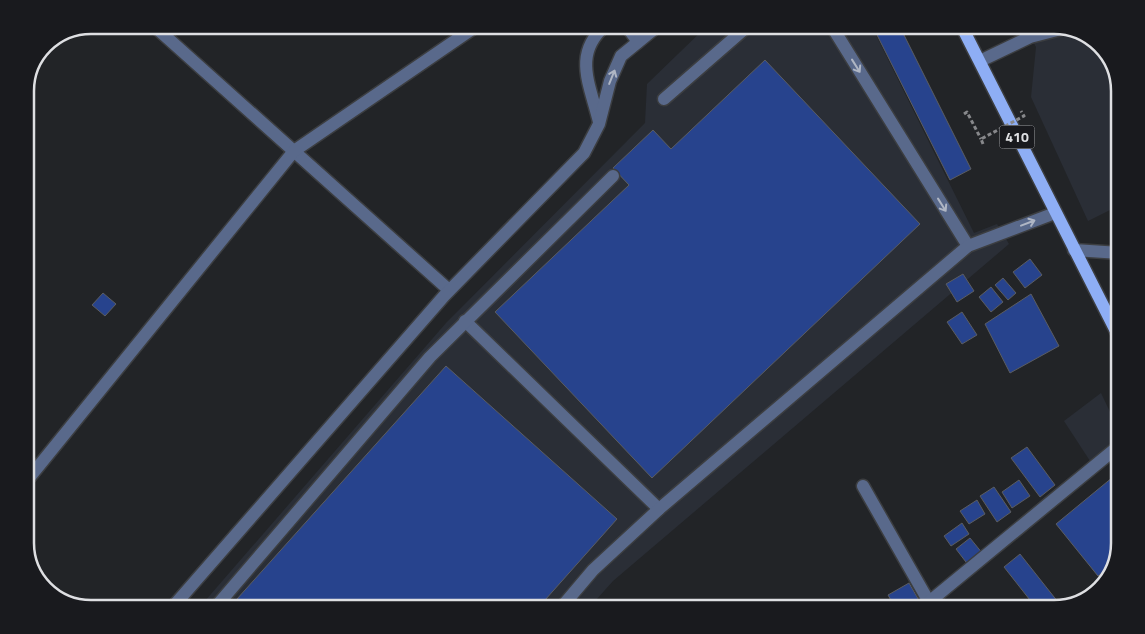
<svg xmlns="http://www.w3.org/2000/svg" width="1145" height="634" font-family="'Titillium Web',sans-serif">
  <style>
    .built { fill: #2a2e36 }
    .building { fill: #27438d; stroke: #5b5d61 }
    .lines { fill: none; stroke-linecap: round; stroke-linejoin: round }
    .minor-casing { stroke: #3c3e41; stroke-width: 15 }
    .major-casing { stroke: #3c3e41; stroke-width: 15 }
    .path { stroke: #87888b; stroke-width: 3; stroke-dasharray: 4 2.5; stroke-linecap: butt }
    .minor { stroke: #59698b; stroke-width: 12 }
    .major { stroke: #8eaef5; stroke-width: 12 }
    .path-bridge { stroke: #87888b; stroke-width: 3; stroke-dasharray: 4 2.5; stroke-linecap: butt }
    .oneway { stroke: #afb6c4 }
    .labels { text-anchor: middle; stroke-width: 4; stroke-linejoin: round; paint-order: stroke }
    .shield { fill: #191a1e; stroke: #a3a4a7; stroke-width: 1 }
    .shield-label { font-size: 14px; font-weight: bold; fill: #dedfe2 }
    .rim { fill: none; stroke: #dedfe2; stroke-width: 2.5 }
  </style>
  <rect width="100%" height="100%" fill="#222427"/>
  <g class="built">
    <polygon points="708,25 871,25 974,233 997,224 1009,244 613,581 588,609 198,609 446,323 645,123 647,84"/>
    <polygon points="1024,25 1055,25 1087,34 1111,57 1120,86 1120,205 1088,221 1031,97 1036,47"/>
    <polygon points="1101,393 1120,433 1120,440 1092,464 1064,421"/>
  </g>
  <g class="building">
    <polygon points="872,25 899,25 971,169 950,180"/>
    <polygon points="765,60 920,224 652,478 495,312 629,185 613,168 653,130 671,149"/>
    <polygon points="1030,259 1042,275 1025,288 1013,272"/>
    <polygon points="963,274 974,291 957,302 946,284"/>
    <polygon points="1003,278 1016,293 1008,300 995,285"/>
    <polygon points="991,287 1003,302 991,312 979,297"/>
    <polygon points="103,293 116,304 105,316 92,305"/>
    <polygon points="1031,294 1059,346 1010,373 985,324"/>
    <polygon points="962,312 977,335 962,344 947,322"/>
    <polygon points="446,366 617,519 537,609 228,609"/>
    <polygon points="1027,447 1055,485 1040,497 1011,458"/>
    <polygon points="1113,477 1120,486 1120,544 1115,563 1098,576 1056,524"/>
    <polygon points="1019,480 1030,496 1012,508 1002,492"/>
    <polygon points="994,487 1011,512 997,522 980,496"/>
    <polygon points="977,500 985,514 969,524 960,511"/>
    <polygon points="962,523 969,534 951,546 944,536"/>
    <polygon points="970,538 983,554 969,566 956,549"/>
    <polygon points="1020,554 1058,602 1049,609 1037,609 1004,567"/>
    <polygon points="909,583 924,609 896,609 888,595"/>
  </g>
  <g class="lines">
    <defs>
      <g id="minor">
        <polyline points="153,25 449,290"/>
        <polyline points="626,25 638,42"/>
        <polyline points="831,25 968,246"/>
        <polyline points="980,61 1030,37 1065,28"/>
        <polyline points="664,99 749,25"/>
        <path d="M599 122C590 84 572 54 606 25"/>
        <polyline points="1074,250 1120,253"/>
        <polyline points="465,321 659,509"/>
        <polyline points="25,483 294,151 478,25"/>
        <polyline points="863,486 933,609"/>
        <polyline points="929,602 1120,445"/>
        <polyline points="171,609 444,296 584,153 599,124 610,81 621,56 659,25"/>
        <polyline points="214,609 430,357 613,176"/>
        <polyline points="560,609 593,570 659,509 968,246 1055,213"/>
      </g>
      <polyline id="major" points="961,25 1120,339"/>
    </defs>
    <use href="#minor" class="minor-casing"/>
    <use href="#major" class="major-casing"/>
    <polyline class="path" points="964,114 967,112 981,139"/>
    <use href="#minor" class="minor"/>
    <use href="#major" class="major"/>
    <polyline class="path-bridge" points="983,144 981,139 1024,116 1021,111"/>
  </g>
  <defs><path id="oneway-shaft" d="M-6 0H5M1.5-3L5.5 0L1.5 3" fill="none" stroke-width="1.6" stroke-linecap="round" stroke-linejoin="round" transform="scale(1.25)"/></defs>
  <g class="oneway">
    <use href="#oneway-shaft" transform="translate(856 66) rotate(58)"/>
    <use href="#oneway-shaft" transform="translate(612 77) rotate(-68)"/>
    <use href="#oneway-shaft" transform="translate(942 205) rotate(58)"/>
    <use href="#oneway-shaft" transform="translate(1028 223) rotate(-21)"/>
  </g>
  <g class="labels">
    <rect class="shield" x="999.5" y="125.5" width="35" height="23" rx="4"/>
    <g class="shield-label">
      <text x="1017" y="142">410</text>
    </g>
  </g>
  <path d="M0 0H1145V634H0ZM91 34H1054A57 57 0 0 1 1111 91V543A57 57 0 0 1 1054 600H91A57 57 0 0 1 34 543V91A57 57 0 0 1 91 34Z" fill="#191a1e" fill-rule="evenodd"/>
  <path class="rim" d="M91 34H1054A57 57 0 0 1 1111 91V543A57 57 0 0 1 1054 600H91A57 57 0 0 1 34 543V91A57 57 0 0 1 91 34Z"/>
</svg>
